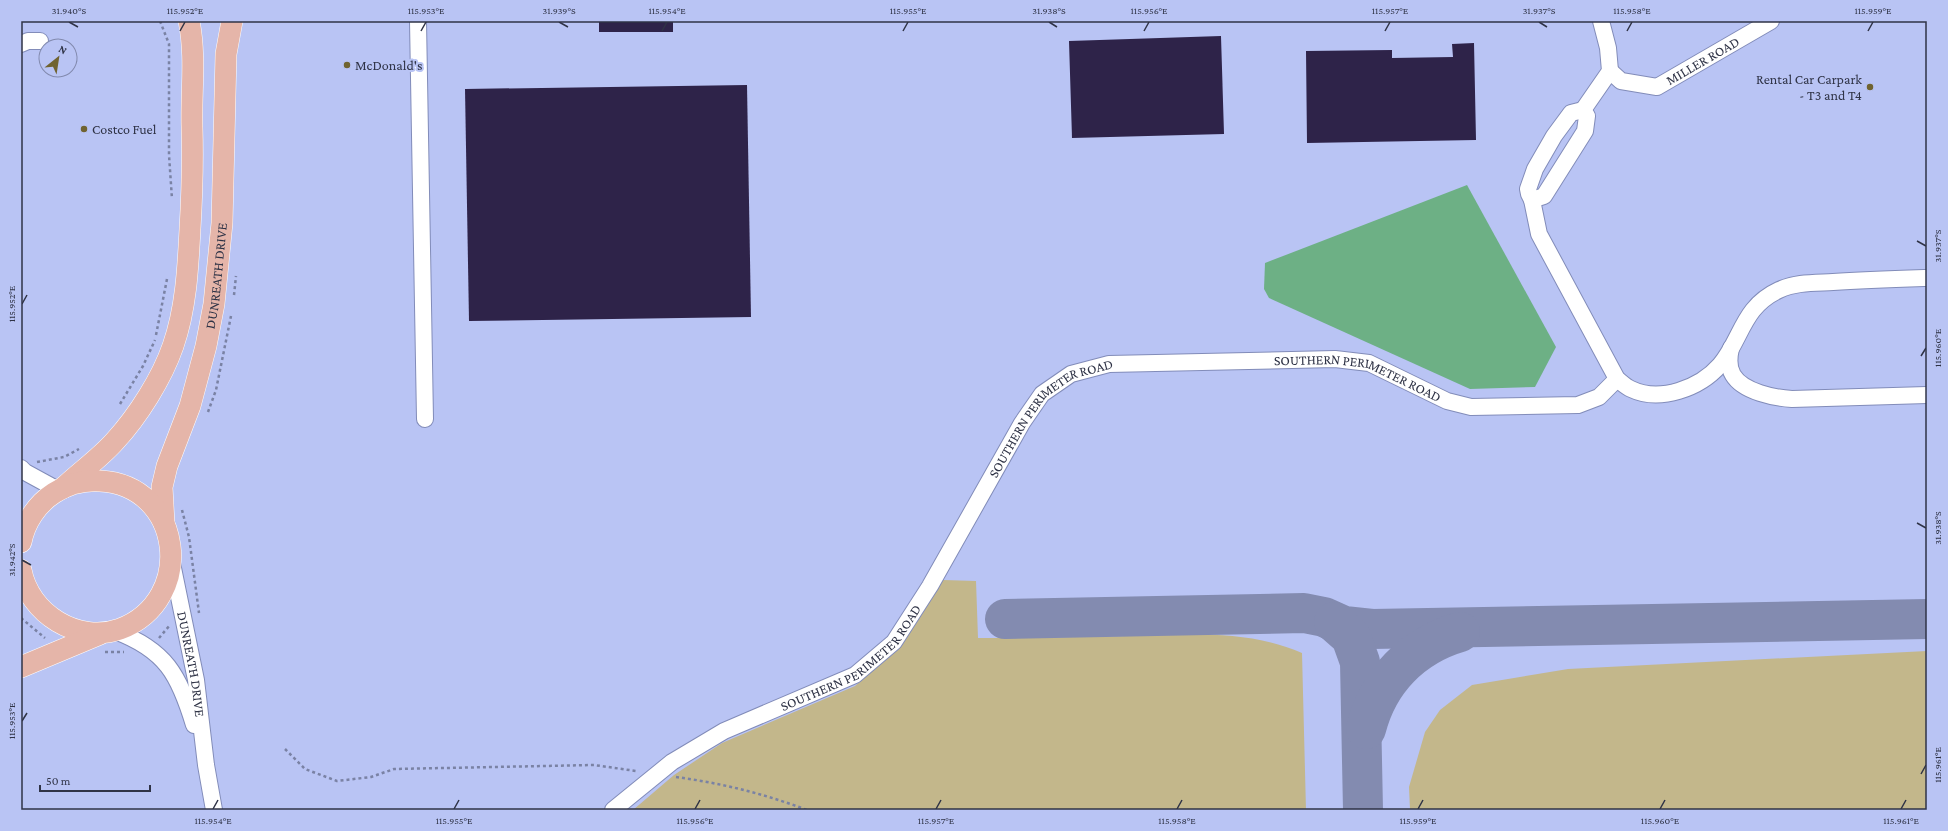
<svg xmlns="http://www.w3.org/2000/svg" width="1948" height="831" font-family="'Crimson Pro',serif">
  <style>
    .green { fill: #c3b78b }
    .water { fill: #6db085 }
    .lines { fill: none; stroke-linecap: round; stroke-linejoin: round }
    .taxiway { stroke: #838bb0; stroke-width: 40 }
    .building { fill: #2e2349 }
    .minor-casing { stroke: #828cb9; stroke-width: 18 }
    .major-casing { stroke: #fff; stroke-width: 22 }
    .path { stroke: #7a82a4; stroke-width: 2.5; stroke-dasharray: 3 3; stroke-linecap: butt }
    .minor { stroke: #fff; stroke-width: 16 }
    .major { stroke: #e5b5a9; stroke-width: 21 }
    .ticks { fill: none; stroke: #2f3346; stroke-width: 1.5 }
    .poi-dot { fill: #706330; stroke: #b9c4f4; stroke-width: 1.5 }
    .labels { text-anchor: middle; stroke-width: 4; stroke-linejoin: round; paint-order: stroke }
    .street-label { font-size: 14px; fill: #2f3346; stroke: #b9c4f4 }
    .poi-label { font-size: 14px; fill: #2f3346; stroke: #b9c4f4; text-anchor: start }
    .neatline { fill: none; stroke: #2f3346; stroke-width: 1.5 }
    .ticks-label { font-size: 10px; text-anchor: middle; fill: #2f3346 }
  </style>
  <rect width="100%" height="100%" fill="#b9c4f4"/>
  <g class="green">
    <path d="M943 580 976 581 978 638C1028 638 1078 637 1127 636 1185 635 1248 629 1302 653L1306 810H633L674 775 722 743 855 686 898 648Z"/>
    <polygon points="1927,651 1927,810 1410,810 1409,787 1425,732 1440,710 1472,685 1568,669"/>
  </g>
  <polygon class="water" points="1467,185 1556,347 1535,387 1470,389 1269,298 1264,289 1265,263"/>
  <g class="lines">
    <g class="taxiway">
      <polyline points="1005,619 1304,613 1324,617 1344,626 1372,629 1927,619"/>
      <polyline points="1334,622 1351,637 1360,662 1363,810"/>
      <path d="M1366 729C1378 681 1412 646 1460 632"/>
    </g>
  </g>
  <g class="building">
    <rect x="599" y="21" width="74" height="11"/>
    <polygon points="1221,36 1224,134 1072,138 1069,41"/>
    <polygon points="1474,43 1476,140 1307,143 1306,51 1392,50 1392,58 1453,57 1452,44"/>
    <polygon points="747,85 751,317 469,321 465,89"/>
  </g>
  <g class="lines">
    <defs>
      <g id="minor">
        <polyline points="418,21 425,419"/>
        <polyline points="21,44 28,41 40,41"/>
        <path id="s1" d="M1610 71 1621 81 1657 87 1771 21"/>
        <path d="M1583 110 1571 113 1554 136 1535 169 1528 189 1529 194 1532 200 1539 234 1617 379C1621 382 1626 387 1631 389 1660 403 1700 388 1720 365 1742 339 1742 307 1779 290 1796 282 1815 283 1833 282 1864 280 1896 279 1927 278"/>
        <polyline points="1583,110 1610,71 1608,48 1601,21"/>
        <polyline points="1532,200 1544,196 1585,131 1587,116 1583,110"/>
        <path d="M1731 348C1729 357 1728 367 1733 375 1743 392 1775 398 1792 399L1927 395"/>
        <polyline points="21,468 25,472 58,490"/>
        <path id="s2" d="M172 563 196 680 206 765 214 810"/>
        <path d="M115 631C166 650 179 675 194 725"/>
        <path id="s3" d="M613 810 672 762 724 731 855 675 894 642 930 586 1022 423 1042 394 1071 374 1109 364 1335 359 1369 363 1447 401 1471 407 1578 405 1599 397 1617 379"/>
      </g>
      <g id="major">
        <path d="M63 488C80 472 100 458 115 441 138 416 162 378 173 346 186 309 188 268 190 229 192 195 193 161 192 127 191 90 196 57 189 21"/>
        <path id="s4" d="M164 523 162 487 167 466 190 406 206 346 214 304 222 223 226 54 232 21"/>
        <path d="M21 542C25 522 37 504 54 493 68 484 84 480 100 481 183 485 197 600 120 629 78 644 29 614 21 570"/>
        <polyline points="21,667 100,634"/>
      </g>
    </defs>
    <use href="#minor" class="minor-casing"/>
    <use href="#major" class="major-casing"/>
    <g class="path">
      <polyline points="160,21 169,44 169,155 172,199"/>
      <polyline points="234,295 236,276"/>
      <polyline points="156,335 167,279"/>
      <polyline points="120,404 143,366 155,340"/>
      <polyline points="208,412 216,390 231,316"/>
      <polyline points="37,462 64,457 79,449"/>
      <polyline points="182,510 189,537 199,613"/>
      <polyline points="21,618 45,638"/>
      <polyline points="159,638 170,625"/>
      <polyline points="105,652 124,652"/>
      <polyline points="285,749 305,769 337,781 371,777 394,769 594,765 636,771"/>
      <path d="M676 777C721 783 765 794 807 810"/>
    </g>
    <use href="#minor" class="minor"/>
    <use href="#major" class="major"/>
  </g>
  <path class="ticks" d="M69 22 78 27M559 22 568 27M1049 22 1057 27M1539 22 1547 27M180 31 185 22M421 31 426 22M662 31 667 22M903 31 908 22M1144 31 1149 22M1385 31 1390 22M1627 31 1632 22M1868 31 1873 22M1917 241 1926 246M22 304 27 295M1921 356 1926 348M1917 523 1926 528M22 560 31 565M22 721 27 713M1921 774 1926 765M213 809 218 800M454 809 459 800M695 809 700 800M936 809 941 800M1177 809 1182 800M1418 809 1423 800M1660 809 1665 800M1901 809 1906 800"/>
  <g class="poi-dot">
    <circle cx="347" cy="65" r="4"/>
    <circle cx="1870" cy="87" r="4"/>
    <circle cx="84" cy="129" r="4"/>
  </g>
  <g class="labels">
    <g class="street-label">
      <text dy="5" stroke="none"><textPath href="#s1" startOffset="104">MILLER ROAD</textPath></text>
      <text dy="5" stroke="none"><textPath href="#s4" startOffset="255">DUNREATH DRIVE</textPath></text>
      <text dy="5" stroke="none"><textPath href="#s3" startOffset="946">SOUTHERN PERIMETER ROAD</textPath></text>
      <text dy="5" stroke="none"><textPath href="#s3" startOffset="610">SOUTHERN PERIMETER ROAD</textPath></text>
      <text dy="5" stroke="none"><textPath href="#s3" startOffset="286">SOUTHERN PERIMETER ROAD</textPath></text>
      <text dy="5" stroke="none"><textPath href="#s2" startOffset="103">DUNREATH DRIVE</textPath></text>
    </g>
    <g class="poi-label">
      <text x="355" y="70">McDonald's</text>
      <text x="1862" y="84" text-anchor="end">Rental Car Carpark<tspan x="1862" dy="16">- T3 and T4</tspan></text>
      <text x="92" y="134">Costco Fuel</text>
    </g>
  </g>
  <rect width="1948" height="831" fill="none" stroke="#b9c4f4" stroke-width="44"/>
  <g transform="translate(58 58) rotate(30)"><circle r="19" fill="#b9c4f4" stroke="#828aae"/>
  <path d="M0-3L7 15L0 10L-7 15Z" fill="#706330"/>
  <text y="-6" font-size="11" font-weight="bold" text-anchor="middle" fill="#2f3346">N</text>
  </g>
  <path d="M40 785v6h110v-6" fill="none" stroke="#2f3346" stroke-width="2"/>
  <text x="46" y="785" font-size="12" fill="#2f3346" stroke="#b9c4f4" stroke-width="3" paint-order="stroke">50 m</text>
  <rect x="22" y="22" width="1904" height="787" class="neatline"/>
  <g class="ticks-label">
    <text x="69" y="14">31.940°S</text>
    <text x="185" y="14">115.952°E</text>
    <text x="426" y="14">115.953°E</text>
    <text x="559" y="14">31.939°S</text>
    <text x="667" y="14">115.954°E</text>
    <text x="908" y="14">115.955°E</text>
    <text x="1049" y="14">31.938°S</text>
    <text x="1149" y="14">115.956°E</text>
    <text x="1390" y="14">115.957°E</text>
    <text x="1539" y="14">31.937°S</text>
    <text x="1632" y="14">115.958°E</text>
    <text x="1873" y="14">115.959°E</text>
    <text transform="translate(1937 246) rotate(-90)" y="4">31.937°S</text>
    <text transform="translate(11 304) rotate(-90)" y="4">115.952°E</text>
    <text transform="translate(1937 348) rotate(-90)" y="4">115.960°E</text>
    <text transform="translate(1937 528) rotate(-90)" y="4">31.938°S</text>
    <text transform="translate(11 560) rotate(-90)" y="4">31.942°S</text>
    <text transform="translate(11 721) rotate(-90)" y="4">115.953°E</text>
    <text transform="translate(1937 765) rotate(-90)" y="4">115.961°E</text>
    <text x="213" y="824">115.954°E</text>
    <text x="454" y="824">115.955°E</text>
    <text x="695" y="824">115.956°E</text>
    <text x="936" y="824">115.957°E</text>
    <text x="1177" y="824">115.958°E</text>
    <text x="1418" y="824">115.959°E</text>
    <text x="1660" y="824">115.960°E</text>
    <text x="1901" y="824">115.961°E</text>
  </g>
</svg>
